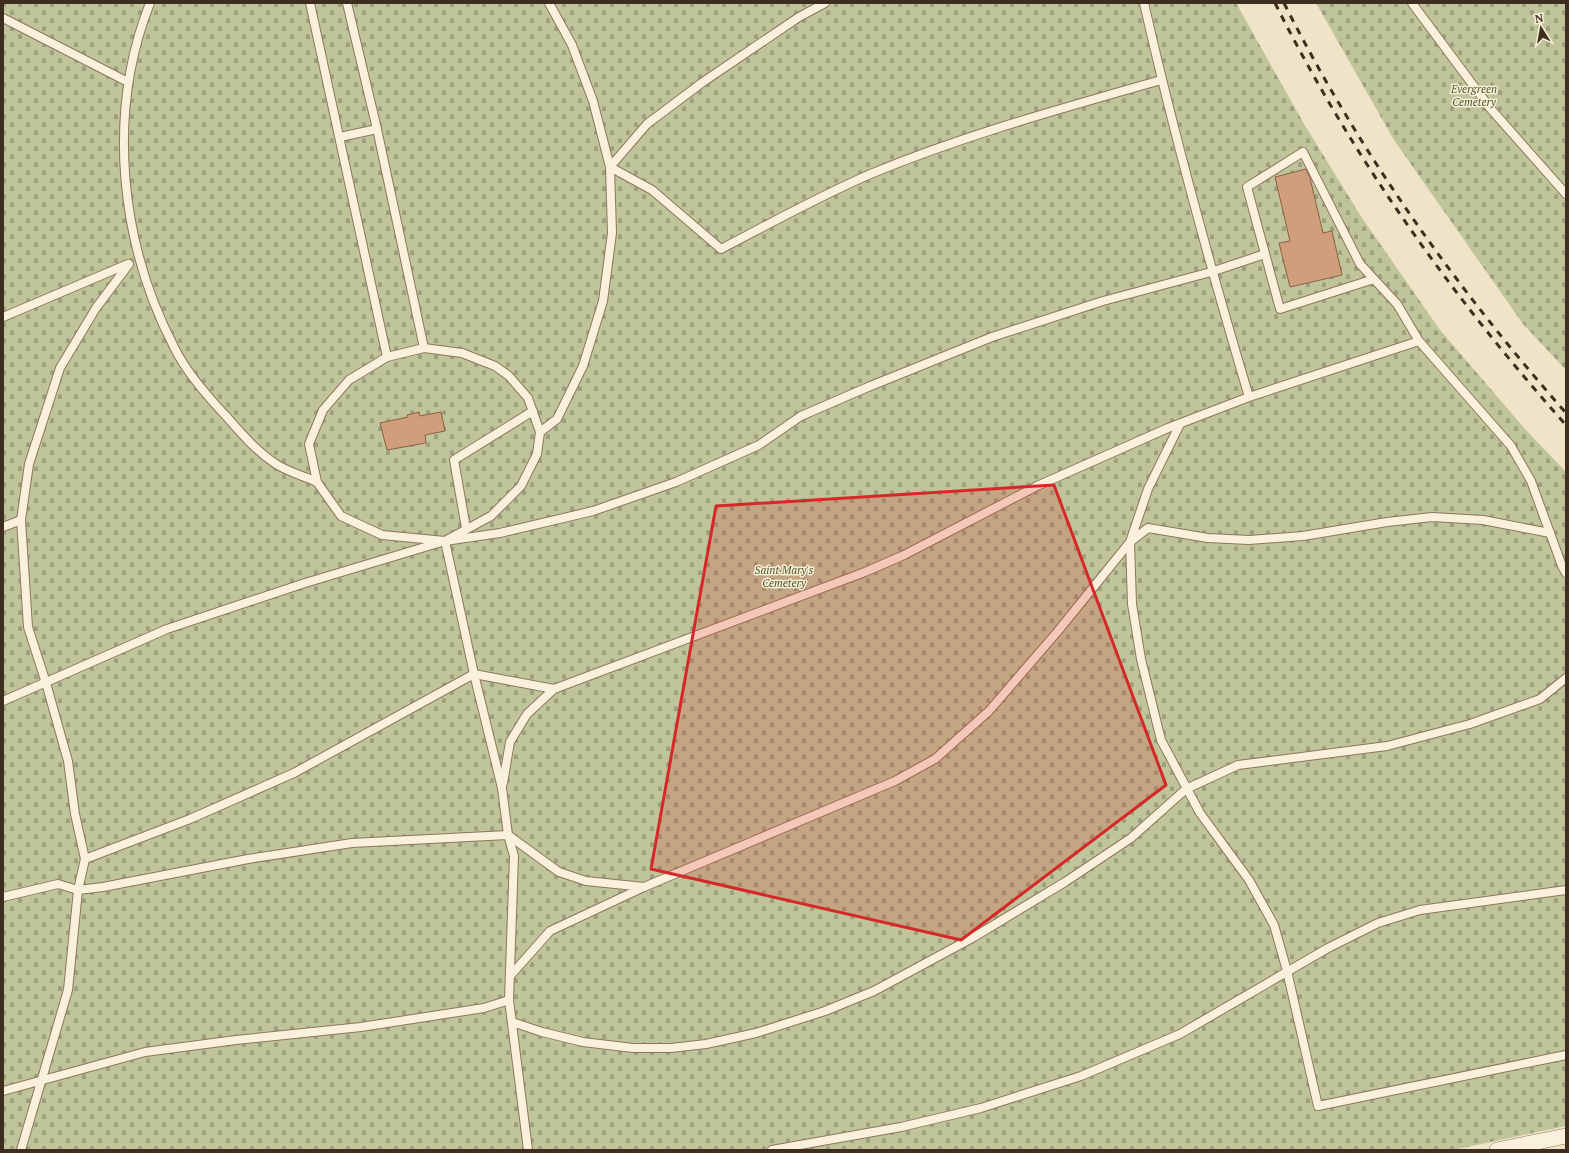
<svg xmlns="http://www.w3.org/2000/svg" width="1569" height="1153" font-family="'PT Serif',serif">
  <style>
    .cemetery { fill: url(#cemetery-stones) }
    .building { fill: #cf9f7d; stroke: #8d5f41 }
    .lines { fill: none; stroke-linecap: round; stroke-linejoin: round }
    .lane-casing { stroke: #8d765c; stroke-width: 10 }
    .street-casing { stroke: #8d765c; stroke-width: 16 }
    .lane { stroke: #faf1dc; stroke-width: 8 }
    .street { stroke: #faf1dc; stroke-width: 15 }
    .rail { stroke: #3d2e20; stroke-width: 3; stroke-dasharray: 7 7; stroke-linecap: butt }
    .marked { fill: #d62828; fill-opacity: 0.2; stroke: #d62828; stroke-width: 3; stroke-linejoin: round }
    .labels { text-anchor: middle; stroke-width: 3; stroke-linejoin: round; paint-order: stroke }
    .park-label { font-size: 11px; font-style: italic; fill: #4d5a26; stroke: #f7eed8 }
  </style>
  <defs>
    <pattern id="cemetery-stones" width="16" height="16" patternUnits="userSpaceOnUse"><rect width="16" height="16" fill="#bfc49a"/><path d="M2 7V4a2 2 0 0 1 4 0v3zM10 15v-3a2 2 0 0 1 4 0v3z" fill="#9ca07d"/></pattern>
  </defs>
  <rect width="100%" height="100%" fill="#f0e4c8"/>
  <g class="cemetery">
    <polygon points="3,3 1236,3 1304,124 1362,218 1440,330 1525,429 1566,472 1566,1126 1453,1150 3,1150"/>
    <polygon points="1316,3 1566,3 1566,370 1523,324 1394,140"/>
  </g>
  <g class="building">
    <polygon points="1306,169 1310,178 1323,233 1332,231 1342,275 1290,287 1279,243 1290,241 1275,177"/>
    <polygon points="419,412 420,416 441,412 445,431 425,435 426,443 387,450 380,423 408,417 407,415"/>
  </g>
  <g class="lines">
    <defs>
      <g id="lane">
        <path d="M150 3C106 114 120 244 175 349 187 373 207 396 226 416 241 433 256 451 276 464 288 472 304 476 317 482"/>
        <polyline points="310,3 387,357"/>
        <polyline points="347,3 377,129 424,348"/>
        <path d="M825 3 799 17 703 82 647 124 610 167 652 190 721 249C771 223 821 195 873 173 967 134 1064 108 1161 80"/>
        <path d="M1144 3C1174 135 1210 266 1249 397"/>
        <polyline points="1412,3 1490,108 1566,194"/>
        <polyline points="3,18 128,82"/>
        <polyline points="340,137 377,129"/>
        <polyline points="1374,279 1280,309 1247,187 1303,152 1360,264 1397,304 1419,341 1511,446 1531,481 1562,566 1566,573"/>
        <polyline points="3,317 128,264"/>
        <polygon points="424,348 462,353 495,366 509,376 528,398 540,432 537,454 521,486 491,516 445,541 382,535 341,516 317,482 309,444 323,410 349,380 387,357"/>
        <polyline points="1180,424 1148,489 1130,542 1132,604 1141,659 1161,740 1200,813 1249,880 1274,925 1287,971 1318,1106 1566,1055"/>
        <polyline points="540,432 557,419 583,366 603,301 612,233 610,167 593,101 572,45 549,3"/>
        <polyline points="3,527 21,520"/>
        <polyline points="466,528 454,460 533,411"/>
        <polyline points="445,541 474,674 502,788 508,835 514,856 509,1000 528,1150"/>
        <polyline points="3,701 167,629 305,583 445,541 500,533 593,511 676,482 759,445 801,416 868,387 992,337 1103,301 1211,272 1265,254"/>
        <polyline points="503,783 510,742 527,714 554,689"/>
        <polyline points="85,859 190,819 294,773 474,674 554,689 865,572 904,555 1037,486 1168,428 1249,397 1419,341"/>
        <polyline points="3,897 58,884 78,890 103,887 248,859 352,843 508,835 559,872 586,881 644,887"/>
        <polyline points="510,976 550,931 644,887 895,781 935,759 989,711 1058,631 1130,542 1148,528 1208,538 1249,540 1303,536 1387,522 1432,517 1483,520 1550,533"/>
        <polyline points="512,1022 542,1032 583,1042 633,1048 671,1048 706,1044 756,1033 825,1011 874,991 974,937 1065,882 1131,838 1186,789 1238,765 1387,746 1470,724 1540,699 1566,678"/>
        <polyline points="3,1091 145,1052 236,1040 361,1027 484,1008 509,1000"/>
        <polyline points="21,1150 68,990 78,890 85,859 75,814 68,761 46,683 28,627 21,520 29,464 60,368 96,308 129,264"/>
        <polyline points="772,1150 901,1127 981,1108 1081,1076 1180,1034 1328,948 1378,923 1420,910 1566,890"/>
      </g>
      <polyline id="street" points="1497,1150 1566,1136"/>
    </defs>
    <use href="#lane" class="lane-casing"/>
    <use href="#street" class="street-casing"/>
    <use href="#lane" class="lane"/>
    <use href="#street" class="street"/>
    <g class="rail">
      <path d="M1275 3C1352 157 1452 297 1566 425"/>
      <path d="M1284 3C1359 152 1456 288 1566 413"/>
    </g>
  </g>
  <path class="marked" d="M1054 485 1166 785 961 940 651 869 716 506Z"/>
  <g class="labels">
    <g class="park-label">
      <text x="1474" y="93">Evergreen<tspan x="1474" dy="13">Cemetery</tspan></text>
      <text x="784" y="574">Saint Mary's<tspan x="784" dy="13">Cemetery</tspan></text>
    </g>
  </g>
  <rect width="1569" height="1153" fill="none" stroke="#3d2e20" stroke-width="8"/>
  <g transform="translate(1541 28) rotate(349)" stroke="#f7eed8" stroke-width="3" paint-order="stroke">
  <path d="M0-3L7 15L0 10L-7 15Z" fill="#3d2e20"/>
  <text y="-6" font-size="11" font-weight="bold" text-anchor="middle" fill="#3d2e20">N</text>
  </g>
</svg>
